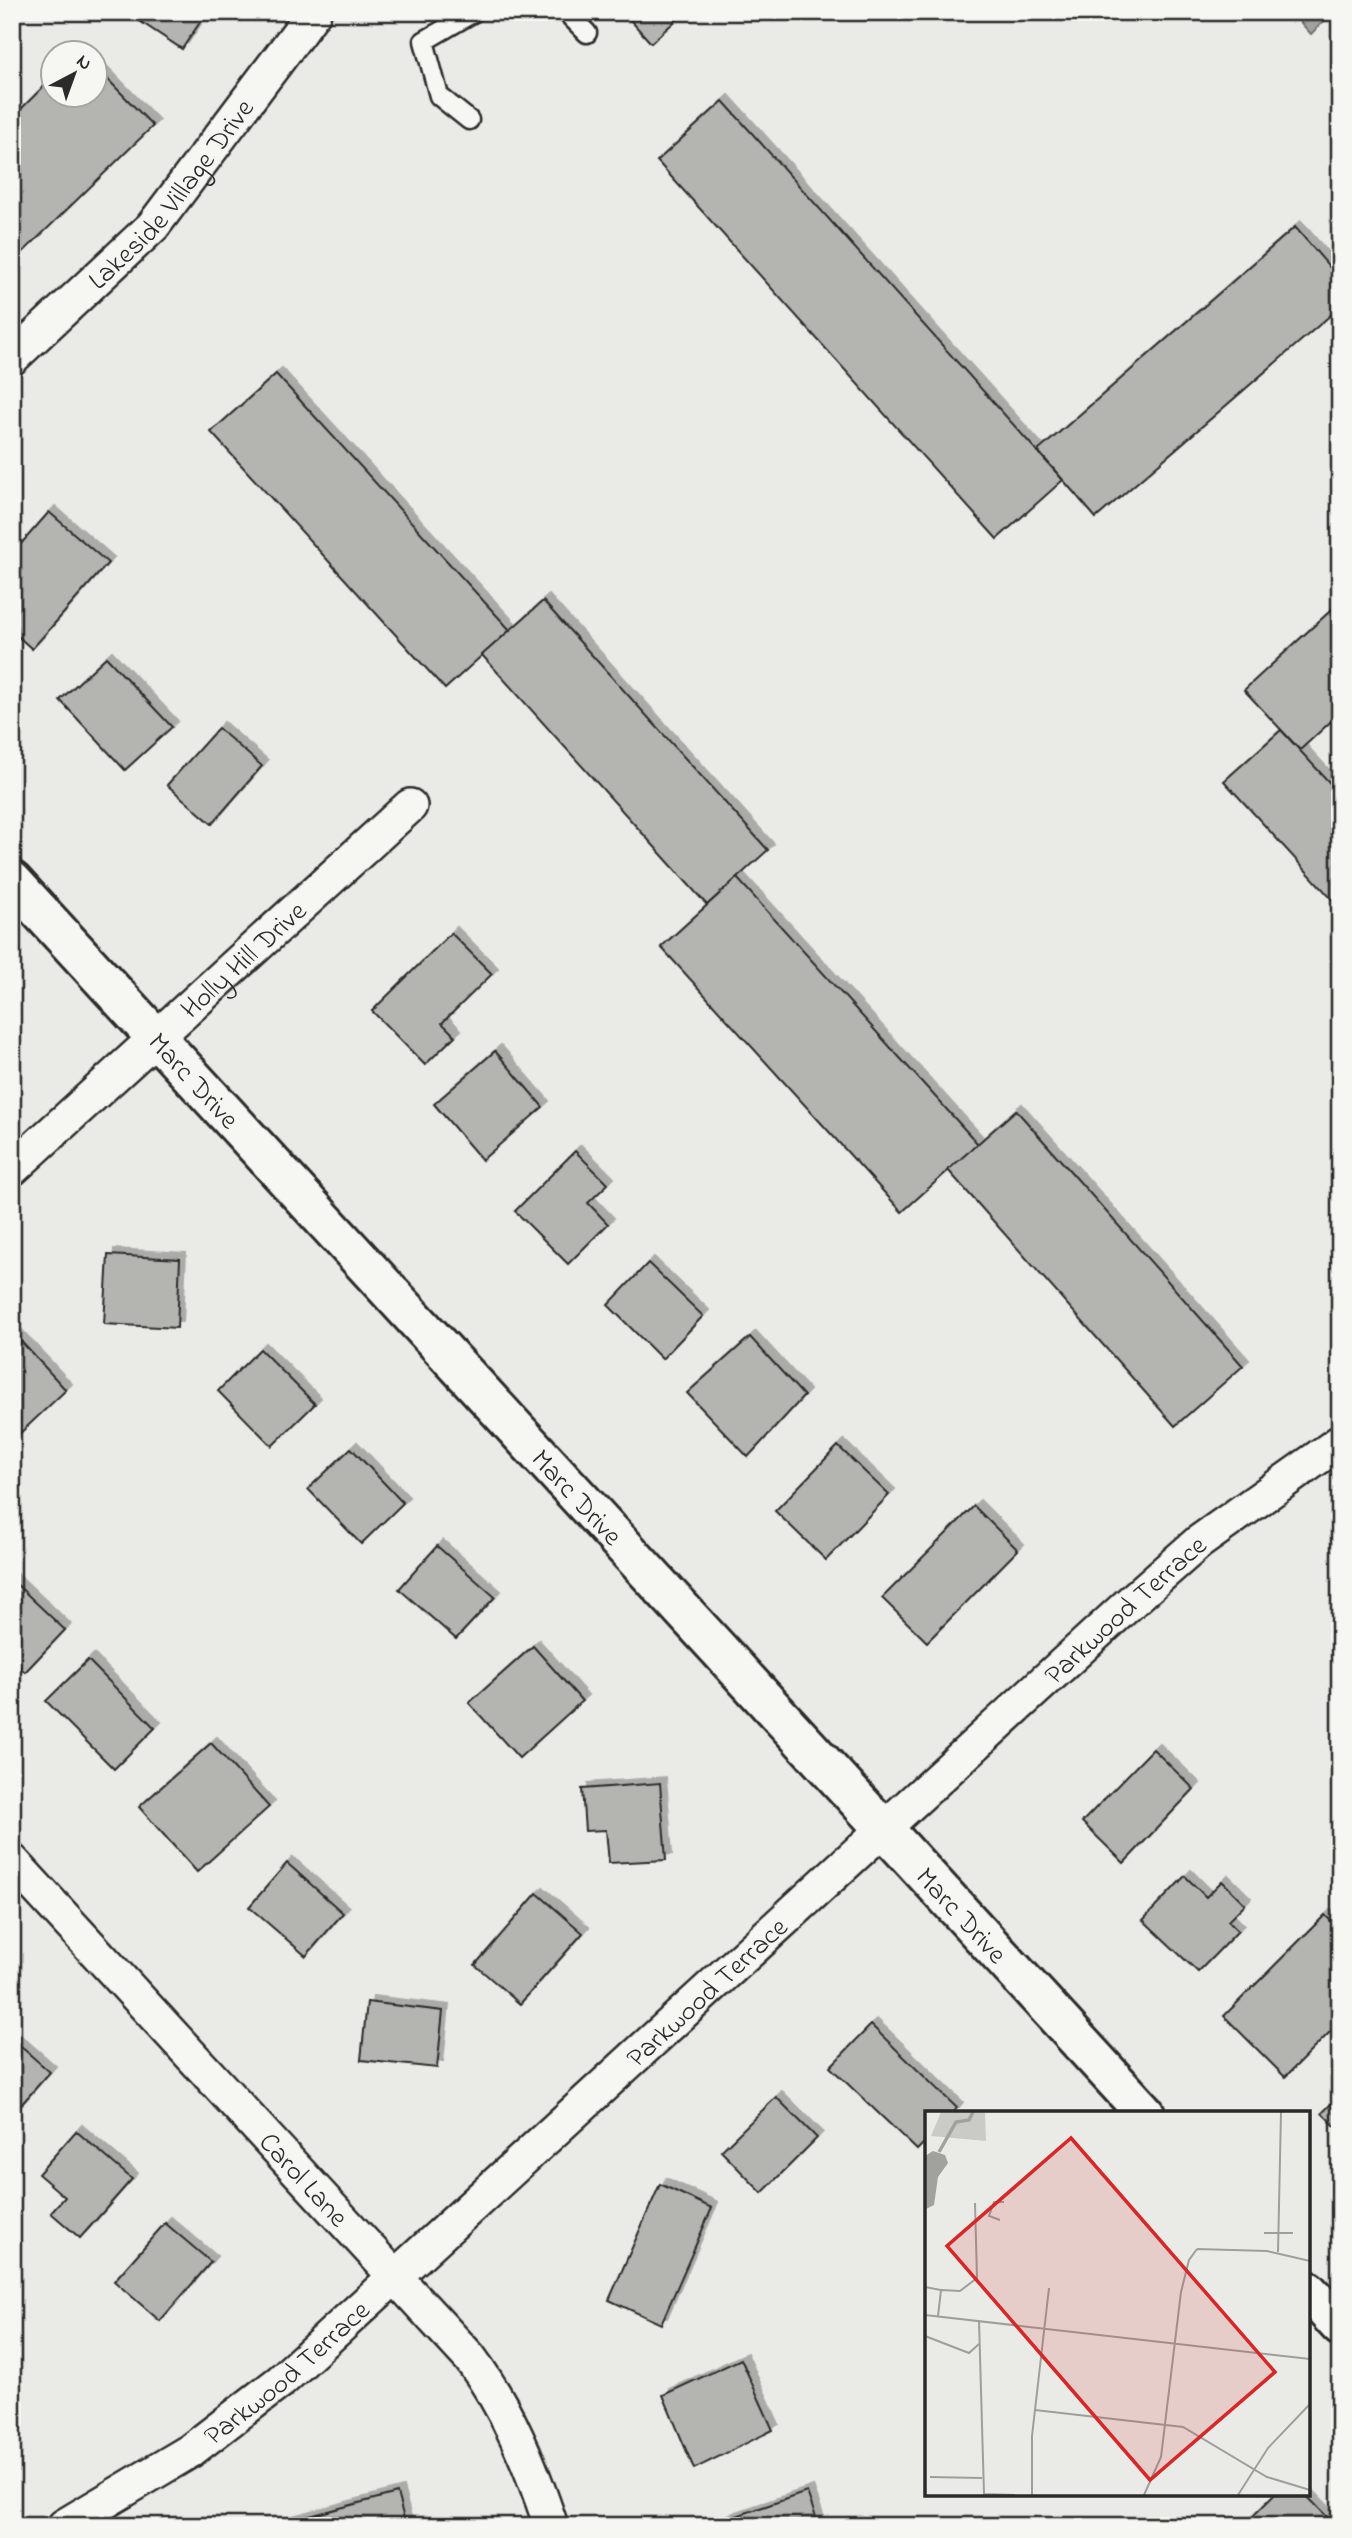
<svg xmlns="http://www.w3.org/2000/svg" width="1352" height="2538" font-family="'Indie Flower',sans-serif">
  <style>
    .water { fill: #a1a19e; stroke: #727270; stroke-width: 2 }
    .building { fill: #b4b4b1; stroke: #2b2b2b; stroke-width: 2; filter: url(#shadow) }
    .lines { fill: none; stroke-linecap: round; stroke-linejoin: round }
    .service-casing { stroke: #2b2b2b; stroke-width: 23 }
    .minor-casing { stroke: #2b2b2b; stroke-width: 38 }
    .tertiary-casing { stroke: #2b2b2b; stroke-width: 44 }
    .service { stroke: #f6f6f2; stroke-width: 18 }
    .minor { stroke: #f6f6f2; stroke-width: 33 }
    .tertiary { stroke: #f6f6f2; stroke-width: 38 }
    .labels { text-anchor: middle; stroke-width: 6; stroke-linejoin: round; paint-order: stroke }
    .street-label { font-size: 28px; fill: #2b2b2b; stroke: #f6f6f2 }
    .inset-river { fill: none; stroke: #a1a19e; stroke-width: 3.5 }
    .inset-road { fill: none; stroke: #9e9e9b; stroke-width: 2 }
    .view { fill: #d62828; fill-opacity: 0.15; stroke: #d62828; stroke-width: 3.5 }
    .inset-edge { fill: none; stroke: #2b2b2b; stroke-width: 3.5 }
  </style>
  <defs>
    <filter id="shadow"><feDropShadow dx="6" dy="-6" stdDeviation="0" flood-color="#0004"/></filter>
  </defs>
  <rect width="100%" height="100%" fill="#eaeae6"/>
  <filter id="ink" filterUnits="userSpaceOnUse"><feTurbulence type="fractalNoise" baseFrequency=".0143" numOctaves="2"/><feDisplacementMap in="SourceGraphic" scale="14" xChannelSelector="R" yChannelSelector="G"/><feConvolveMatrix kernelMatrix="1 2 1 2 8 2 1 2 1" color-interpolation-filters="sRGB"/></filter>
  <g filter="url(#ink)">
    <polygon class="water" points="1291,12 1333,12 1311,34"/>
    <g class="building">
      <polygon points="126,12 207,12 182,49"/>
      <polygon points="623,12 685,12 651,43"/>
      <polygon points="94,65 153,126 12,263 12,118 52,78 52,94 94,94"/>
      <polygon points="723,101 1063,480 997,539 657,161"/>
      <polygon points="1295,227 1340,279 1340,307 1096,518 1038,451"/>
      <polygon points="276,374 510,630 445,689 211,432"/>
      <polygon points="49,512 108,563 32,649 12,631 12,554"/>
      <polygon points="543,601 768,850 707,905 482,655"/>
      <polygon points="1340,602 1340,713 1300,750 1244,690"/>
      <polygon points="106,657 172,727 125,770 60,700"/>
      <polygon points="218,728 262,766 212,824 167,785"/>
      <polygon points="1281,730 1340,794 1340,908 1224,781"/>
      <polygon points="737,878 978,1144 902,1212 661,947"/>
      <polygon points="451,933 492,974 442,1023 455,1036 425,1065 372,1011"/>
      <polygon points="495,1051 543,1107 482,1160 434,1104"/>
      <polygon points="1016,1110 1243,1366 1175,1426 948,1170"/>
      <polygon points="575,1151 608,1184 588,1203 608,1224 568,1264 515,1211"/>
      <polygon points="108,1255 180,1259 177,1328 104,1324"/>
      <polygon points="648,1263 703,1316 662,1359 608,1305"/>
      <polygon points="16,1336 66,1390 14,1439 12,1340"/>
      <polygon points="750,1337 804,1396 748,1457 687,1393"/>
      <polygon points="260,1349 315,1404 272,1446 218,1391"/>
      <polygon points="838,1446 889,1495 826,1560 775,1511"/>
      <polygon points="351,1448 403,1503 361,1544 308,1489"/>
      <polygon points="974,1506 1018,1550 927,1642 882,1598"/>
      <polygon points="437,1546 495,1597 456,1639 399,1589"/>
      <polygon points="12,1580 65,1630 25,1672 12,1660"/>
      <polygon points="533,1646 582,1701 519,1758 469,1703"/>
      <polygon points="88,1660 155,1728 114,1769 46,1701"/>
      <polygon points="211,1743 269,1807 197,1872 139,1807"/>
      <polygon points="1153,1749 1194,1789 1124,1863 1082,1822"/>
      <polygon points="660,1783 666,1860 609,1863 606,1830 585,1831 582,1789"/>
      <polygon points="287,1863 343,1913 306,1956 249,1907"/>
      <polygon points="1185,1876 1206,1897 1222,1881 1245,1904 1228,1921 1238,1931 1198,1972 1143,1920"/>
      <polygon points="537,1893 583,1933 520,2004 475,1965"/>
      <polygon points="1325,1915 1340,1930 1340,2022 1285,2077 1224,2016"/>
      <polygon points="367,2002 443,2011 437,2068 361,2060"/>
      <polygon points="871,2025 957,2108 953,2113 927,2113 927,2140 917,2150 830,2067"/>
      <polygon points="12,2039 50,2072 12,2115"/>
      <polygon points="1340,2095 1340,2131 1322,2113"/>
      <polygon points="776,2097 817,2138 762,2193 721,2151"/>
      <polygon points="76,2131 132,2179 80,2238 51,2213 65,2197 38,2174"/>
      <polygon points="660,2184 712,2208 661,2324 609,2300"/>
      <polygon points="165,2223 211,2262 160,2321 114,2281"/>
      <polygon points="741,2359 773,2430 694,2469 663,2395"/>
      <polygon points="807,2492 819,2526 707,2526"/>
      <polygon points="397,2493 406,2526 284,2526 283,2523"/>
      <polygon points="1275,2494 1305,2494 1336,2526 1257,2526 1250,2519"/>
    </g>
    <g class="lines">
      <defs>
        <g id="service">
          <polyline points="566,12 587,33"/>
          <polyline points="469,120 439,96 424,41 474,12"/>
        </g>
        <g id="minor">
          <path id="s1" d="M12 358 153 226 314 12"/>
          <path id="s2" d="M12 1169 410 806"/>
          <path id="s3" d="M12 1861 470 2358C508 2409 531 2466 551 2526"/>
          <path id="s4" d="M64 2526 190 2451 281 2381 1132 1601 1199 1542 1340 1442"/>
        </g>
        <g id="tertiary">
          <path id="s5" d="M12 881 1145 2113"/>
          <polyline points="1308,2291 1340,2326"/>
        </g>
      </defs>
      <use href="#service" class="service-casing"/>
      <use href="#minor" class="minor-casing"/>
      <use href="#tertiary" class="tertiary-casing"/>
      <use href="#service" class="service"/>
      <use href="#minor" class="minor"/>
      <use href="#tertiary" class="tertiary"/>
    </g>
  </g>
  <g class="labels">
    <g class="street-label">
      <text dy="10" stroke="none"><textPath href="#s1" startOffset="229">Lakeside Village Drive</textPath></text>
      <text dy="10" stroke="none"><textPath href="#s2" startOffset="312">Holly Hill Drive</textPath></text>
      <text dy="10" stroke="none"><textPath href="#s5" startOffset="270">Marc Drive</textPath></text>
      <text dy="10" stroke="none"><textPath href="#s5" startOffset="836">Marc Drive</textPath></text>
      <text dy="10" stroke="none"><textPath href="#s4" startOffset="1405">Parkwood Terrace</textPath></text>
      <text dy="10" stroke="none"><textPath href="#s5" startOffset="1404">Marc Drive</textPath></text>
      <text dy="10" stroke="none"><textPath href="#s4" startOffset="838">Parkwood Terrace</textPath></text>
      <text dy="10" stroke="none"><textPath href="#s3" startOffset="432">Carol Lane</textPath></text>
      <text dy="10" stroke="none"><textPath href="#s4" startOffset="271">Parkwood Terrace</textPath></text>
    </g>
  </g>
  <g transform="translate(925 2111)">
    <rect width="385" height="385" fill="#eaeae6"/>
    <path d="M16 1H60L61 30 6 25Z" fill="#cacac7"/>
    <path d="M8 40 20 44 23 52 13 66 9 94 1 98 0 45Z" fill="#a1a19e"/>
    <path class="inset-river" d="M14 41 31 11 44 9 48 1"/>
    <path class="inset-road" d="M75 109 64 105 69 91H79M339 122H368M272 138 342 140 385 150M353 141 356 1M0 176 16 179 13 205M16 179 35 180 52 167 50 92M0 204 385 248M54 210 59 383 90 384M0 225 44 242 54 233M110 299 258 316 342 366 385 379M5 366 57 367M107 384V325L124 177M219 384 236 346 256 181 264 149 272 138M313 384 343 337 385 293"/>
    <path class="view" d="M146 27 350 261 225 369 22 135Z"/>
    <rect width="385" height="385" class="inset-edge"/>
  </g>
  <rect width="1352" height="2538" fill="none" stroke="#f6f6f2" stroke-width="42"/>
  <rect x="21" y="21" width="1310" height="2496" fill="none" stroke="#2b2b2b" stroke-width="2.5" filter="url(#ink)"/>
  <g transform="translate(74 74) rotate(41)"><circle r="33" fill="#f6f6f2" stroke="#a5a5a2" stroke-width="2"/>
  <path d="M0-5L12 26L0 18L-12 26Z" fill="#2b2b2b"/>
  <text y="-10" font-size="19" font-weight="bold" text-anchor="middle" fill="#2b2b2b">N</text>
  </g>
</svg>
